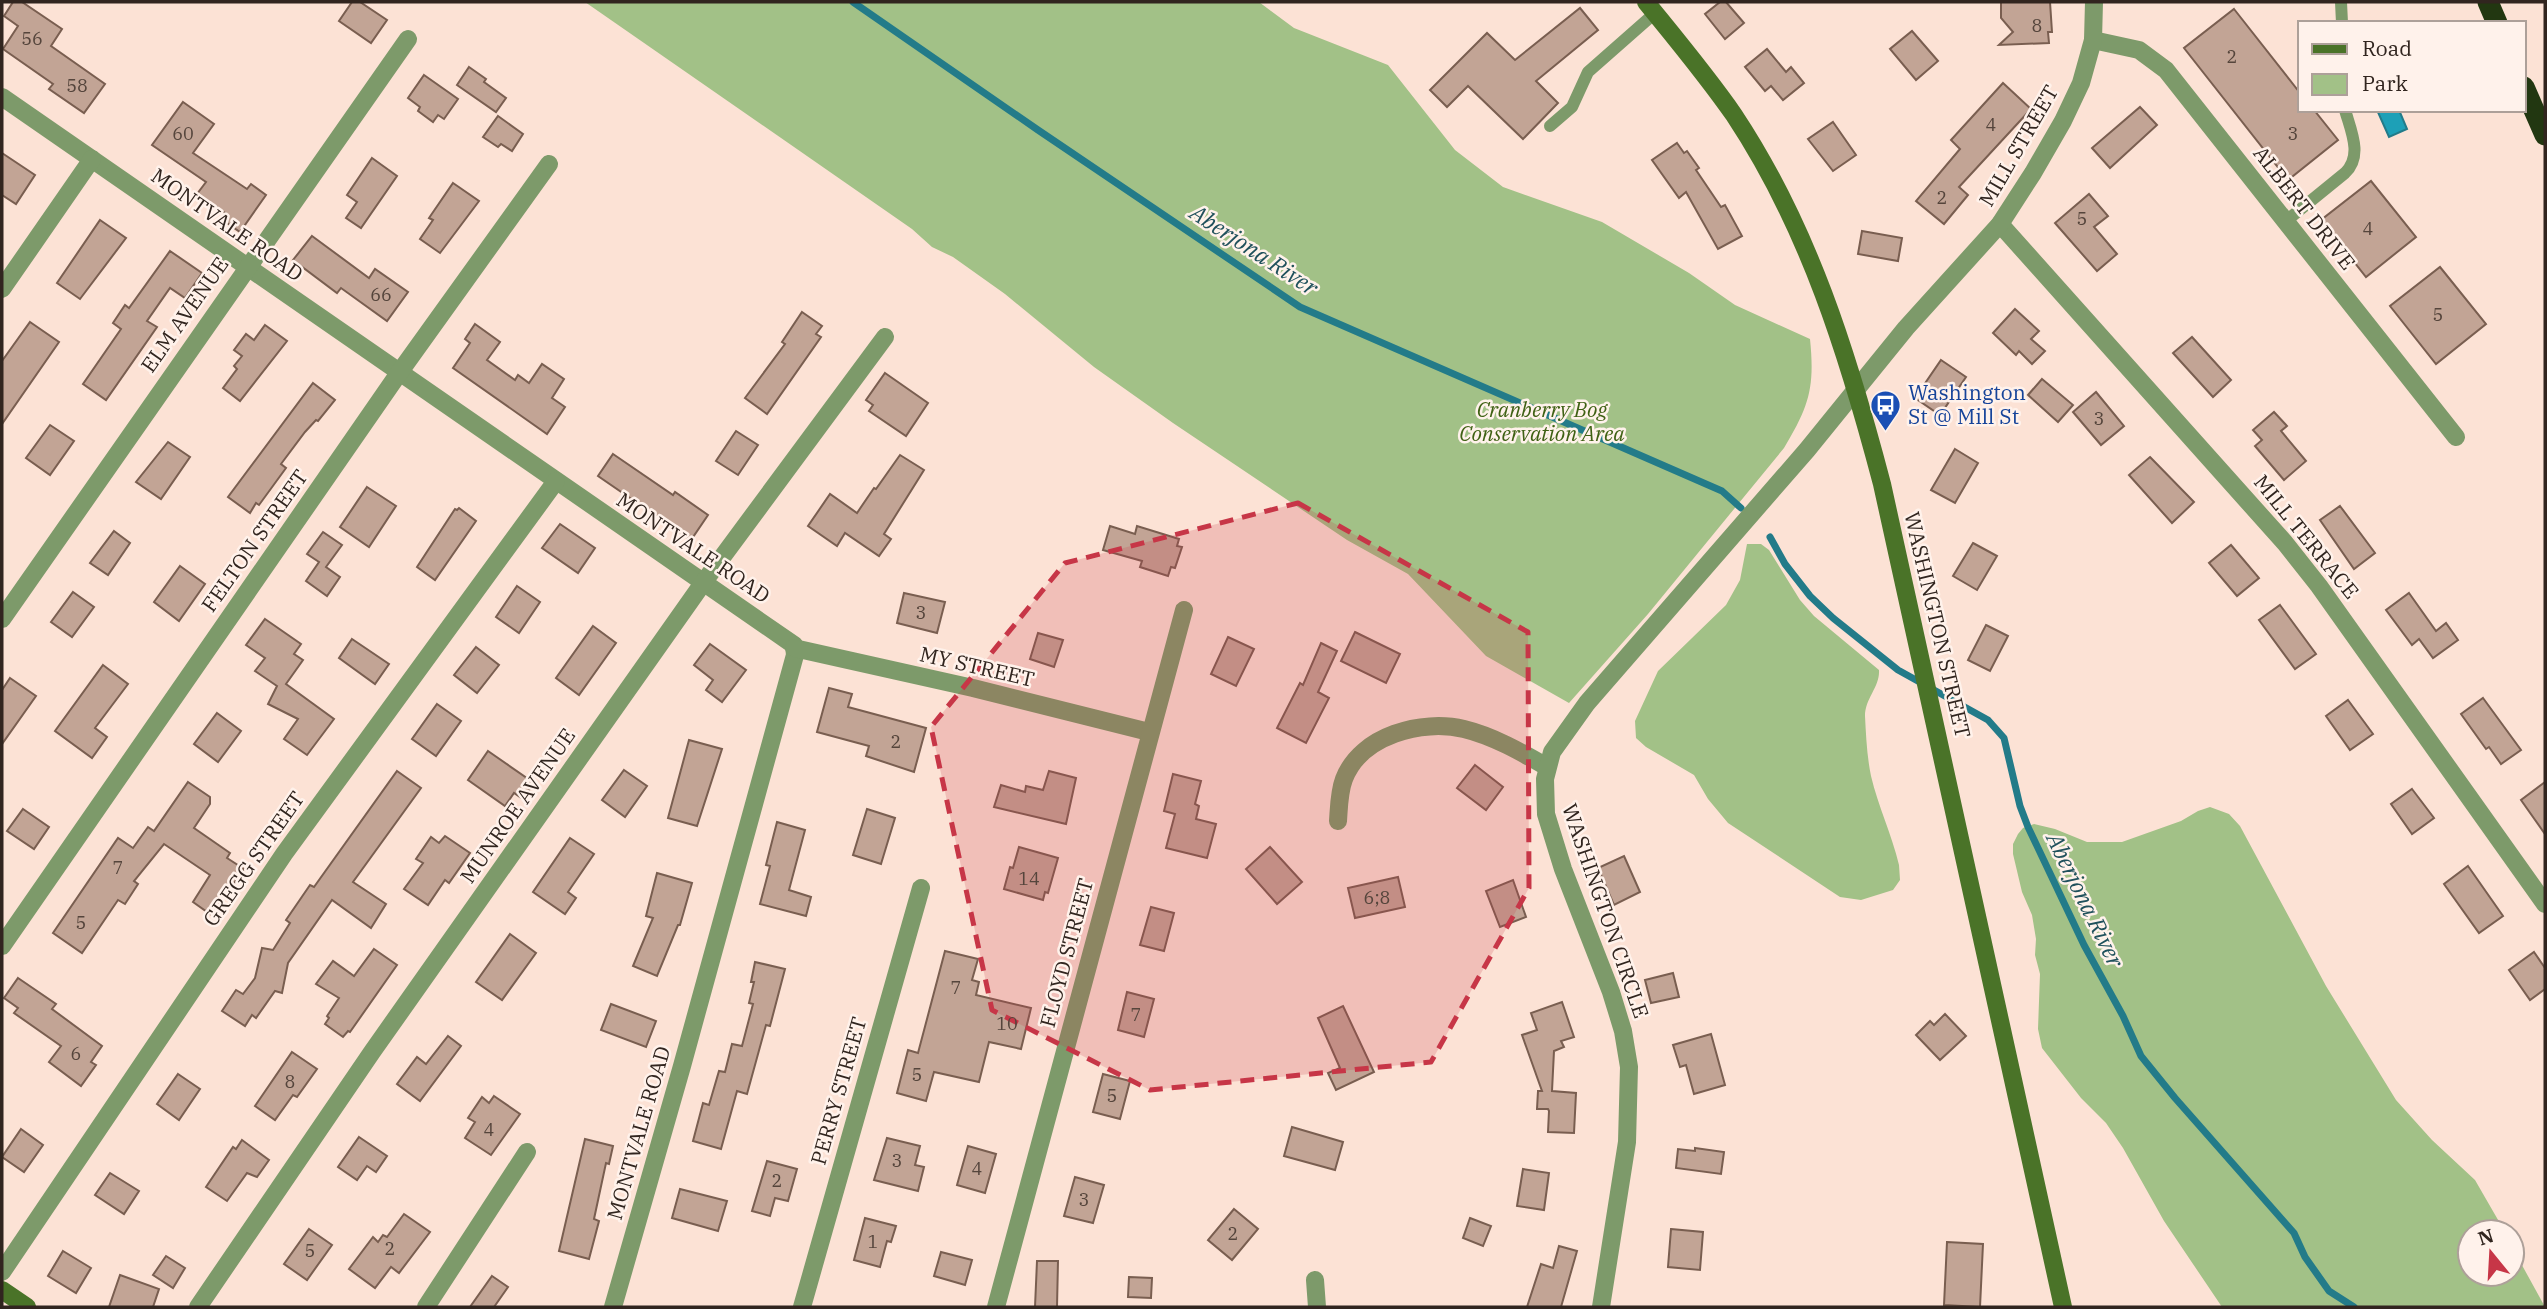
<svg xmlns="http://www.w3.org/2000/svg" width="2547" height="1309" font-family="'IBM Plex Serif',serif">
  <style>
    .green { fill: #a2c187 }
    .water { fill: #1da0b7; stroke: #237b89; stroke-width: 2 }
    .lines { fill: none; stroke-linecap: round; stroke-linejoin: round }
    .stream { stroke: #237b89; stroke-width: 7 }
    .building { fill: #c2a495; stroke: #795e50; stroke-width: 2 }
    .lane { stroke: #7d9a6a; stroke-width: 12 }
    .street { stroke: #7d9a6a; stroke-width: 18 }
    .secondary { stroke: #4a7328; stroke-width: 18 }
    .highway { stroke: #223711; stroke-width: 21 }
    .marked { fill: #c73647; fill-opacity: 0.2; stroke: #c73647; stroke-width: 5; stroke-dasharray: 14 9; stroke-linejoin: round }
    .labels { text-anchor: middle; stroke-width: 5; stroke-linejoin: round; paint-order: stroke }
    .number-label { font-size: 18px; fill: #55453c }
    .street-label { font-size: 21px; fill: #31251f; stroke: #fff2eb }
    .transit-label { font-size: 21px; fill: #164399; stroke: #fff2eb; text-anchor: start }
    .park-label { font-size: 21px; font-style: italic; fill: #3f6114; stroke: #fff2eb }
    .water-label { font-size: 23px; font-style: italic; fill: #20515c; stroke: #fff2eb }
  </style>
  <rect width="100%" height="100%" fill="#fce2d5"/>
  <g class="green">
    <path d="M585 2H1259L1294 28 1388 65 1455 150 1503 187 1602 222 1689 273 1735 305 1810 339C1815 388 1809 406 1784 448L1648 614 1569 703 1486 656 1408 574 1347 540 1173 423 1094 367 1005 294 953 257 932 247 912 229Z"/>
    <path d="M1747 544H1761L1769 550 1800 600 1814 616 1879 670C1880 687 1865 698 1865 716 1866 735 1867 757 1871 776 1878 806 1892 835 1899 865L1900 880 1893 890 1861 900 1840 897 1728 823 1708 799 1694 775 1646 747 1636 738 1635 721 1658 671 1726 605 1740 580Z"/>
    <polygon points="2210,807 2229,814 2240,826 2326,986 2396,1100 2432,1140 2475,1180 2505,1232 2470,1232 2470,1274 2512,1274 2512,1247 2545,1307 2222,1307 2164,1221 2123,1148 2106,1123 2081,1098 2042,1048 2038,1029 2040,974 2035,955 2036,939 2032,915 2022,892 2013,854 2013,844 2018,834 2023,828 2034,824 2055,829 2087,842 2122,842 2181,821 2198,811"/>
  </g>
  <polygon class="water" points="2377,110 2399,110 2407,129 2389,137"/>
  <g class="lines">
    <g class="stream">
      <polyline points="853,2 1038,130 1300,307 1722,491 1741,508"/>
      <polyline points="1770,537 1785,564 1810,596 1833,618 1898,670 1988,720 2004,738 2020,806 2028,827 2084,945 2123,1016 2141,1056 2175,1098 2294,1233 2305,1257 2329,1291 2354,1307"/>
    </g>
  </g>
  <g class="building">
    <polygon points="13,2 22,2 62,29 51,46 105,84 84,113 49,89 53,84 3,49 18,26 4,16"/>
    <polygon points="352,2 360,2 387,20 371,43 339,21"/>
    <polygon points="1720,2 1726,2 1744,23 1725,39 1705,14"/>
    <polygon points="2001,2 2050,2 2052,32 2048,32 2049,43 1999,45 2013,32 2001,18"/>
    <polygon points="1580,8 1598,30 1536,81 1558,103 1523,139 1468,86 1447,107 1430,90 1487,33 1515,60"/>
    <polygon points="2234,9 2300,93 2300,110 2314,110 2338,140 2288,180 2184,48"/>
    <polygon points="1912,31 1938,61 1916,80 1890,49"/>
    <polygon points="1767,49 1786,72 1791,67 1804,83 1783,100 1771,86 1765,91 1745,67"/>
    <polygon points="469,67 486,79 484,82 506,98 496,112 457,85"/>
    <polygon points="424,75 458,99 444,119 438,115 433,122 418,111 420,107 408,98"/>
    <polygon points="2003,83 2031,109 1959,187 1968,195 1944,224 1916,201 1960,149 1951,140"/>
    <polygon points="183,102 214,124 193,153 247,189 251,184 266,195 240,232 224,221 228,215 197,194 206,182 152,145"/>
    <polygon points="2140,107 2157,125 2110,168 2092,148"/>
    <polygon points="498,116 523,134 512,151 501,144 498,147 483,137"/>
    <polygon points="1833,122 1856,155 1833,171 1808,139"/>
    <polygon points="1677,143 1684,153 1687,151 1699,168 1696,170 1721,207 1725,205 1742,236 1718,249 1686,192 1679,198 1652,160"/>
    <polygon points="2,153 35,175 16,204 2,195"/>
    <polygon points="372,158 397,176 361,228 346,218 357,202 347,195"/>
    <polygon points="2371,181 2416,237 2366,277 2321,220"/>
    <polygon points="453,183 479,201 440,253 420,239 433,220 429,218"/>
    <polygon points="2089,194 2108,216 2094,227 2117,254 2097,271 2055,223"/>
    <polygon points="100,220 126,238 80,299 57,283"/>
    <polygon points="1862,231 1902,238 1898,261 1858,254"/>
    <polygon points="312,236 369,278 375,269 408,292 387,321 341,288 337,293 293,260"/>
    <polygon points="170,251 202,273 185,298 170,288 147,321 157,327 106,400 83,384 121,329 113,323 125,305 129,308"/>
    <polygon points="2440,267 2486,324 2436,364 2390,306"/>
    <polygon points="2015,309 2039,331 2031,339 2045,351 2032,364 2019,351 2016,355 1993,333"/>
    <polygon points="802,312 822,326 816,334 821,337 767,414 745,398 785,344 782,342"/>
    <polygon points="30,322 59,342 2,424 2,361"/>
    <polygon points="475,324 500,342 487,360 515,380 518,375 529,383 542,364 564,379 552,398 565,407 547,434 453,368 470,343 465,339"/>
    <polygon points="265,325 287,341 240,401 223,388 237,369 234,366 242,356 234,350 246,334 254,340"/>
    <polygon points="2192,337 2231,380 2213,397 2173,353"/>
    <polygon points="1941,360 1966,377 1940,415 1915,398"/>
    <polygon points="885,373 928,403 906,436 869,411 873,405 866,400"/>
    <polygon points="2042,379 2073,405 2058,422 2028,395"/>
    <polygon points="313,383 335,400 318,421 316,420 305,432 281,464 286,468 259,505 256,503 250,513 228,497"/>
    <polygon points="2096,392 2124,426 2101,445 2073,412"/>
    <polygon points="2274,412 2287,426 2281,431 2306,461 2284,480 2255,446 2262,440 2253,430"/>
    <polygon points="50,425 74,441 50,475 26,458"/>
    <polygon points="736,431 758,445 738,475 716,461"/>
    <polygon points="168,442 190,457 161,499 136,482"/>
    <polygon points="1955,449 1978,463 1955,503 1931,490"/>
    <polygon points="613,454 673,495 675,492 708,515 691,540 598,476"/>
    <polygon points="900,455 924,470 884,534 891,539 879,556 845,533 837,546 808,526 830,494 857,513 874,488 876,489"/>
    <polygon points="2150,457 2194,502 2172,523 2129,475"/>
    <polygon points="367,487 396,506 369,547 340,527"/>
    <polygon points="2340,506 2375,553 2354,569 2320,520"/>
    <polygon points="459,508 476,521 435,580 417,567 455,509 457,510"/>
    <polygon points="560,524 595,548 578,573 542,548"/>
    <polygon points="1110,526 1135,534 1137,526 1179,539 1177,546 1182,547 1175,568 1171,567 1168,576 1140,567 1142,561 1103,550"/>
    <polygon points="114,531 130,543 108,575 90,563"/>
    <polygon points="323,532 342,545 326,567 340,577 327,596 306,581 319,562 307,554"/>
    <polygon points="1973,543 1997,556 1977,590 1953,576"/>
    <polygon points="2231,545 2259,578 2237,596 2209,563"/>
    <polygon points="180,566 205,584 179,621 154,602"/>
    <polygon points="517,586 540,602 519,633 496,617"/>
    <polygon points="73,592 94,607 72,637 51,622"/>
    <polygon points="904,593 945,602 937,633 897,623"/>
    <polygon points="2409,593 2436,631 2446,623 2458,640 2433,658 2419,639 2412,645 2386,610"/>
    <polygon points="2280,605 2316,654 2295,669 2259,620"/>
    <polygon points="265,619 301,644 294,654 303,660 286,684 334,719 307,755 284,739 298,719 268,704 277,686 255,671 265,658 246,645"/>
    <polygon points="1986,625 2008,636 1990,671 1968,660"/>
    <polygon points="593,626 616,643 579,695 556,678"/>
    <polygon points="1355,632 1400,654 1386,683 1341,661"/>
    <polygon points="1038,633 1063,640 1054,667 1030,659"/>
    <polygon points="1228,637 1254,649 1236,686 1211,674"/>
    <polygon points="352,639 389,664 375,684 339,658"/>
    <polygon points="1321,643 1337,651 1318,692 1329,698 1306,743 1277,728 1300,683 1303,685"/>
    <polygon points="710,644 746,670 722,702 706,690 713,680 694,665"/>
    <polygon points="476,647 499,665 477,693 454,675"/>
    <polygon points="103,665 128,684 95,728 107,737 92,758 55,731"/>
    <polygon points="10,678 36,696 2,744 2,690"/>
    <polygon points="829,688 852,694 848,707 926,728 914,772 866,756 869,746 817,732"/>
    <polygon points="2483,698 2521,750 2501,764 2489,747 2486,749 2461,714"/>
    <polygon points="2348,700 2373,734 2350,750 2326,716"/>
    <polygon points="437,704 461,721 436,756 412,739"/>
    <polygon points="217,713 241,731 218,762 194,744"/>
    <polygon points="689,740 722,749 697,826 668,818"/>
    <polygon points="488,751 534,783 523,799 514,793 505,806 468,780"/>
    <polygon points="1475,765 1503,787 1486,810 1457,788"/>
    <polygon points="624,770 647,786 625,817 602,800"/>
    <polygon points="397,771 421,788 353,882 386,904 371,928 332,900 288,963 282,993 275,991 256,1018 252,1015 245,1026 222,1011 236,990 243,994 255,978 262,948 273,950 290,923 286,920 310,885 314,887"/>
    <polygon points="1049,771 1076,778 1066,824 994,807 1001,785 1025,792 1026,786 1043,790"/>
    <polygon points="1173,774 1201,781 1195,804 1199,806 1196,819 1216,824 1207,858 1166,848 1175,814 1164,811"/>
    <polygon points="188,782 210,797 210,804 194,828 230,853 227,858 244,869 230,889 228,887 210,914 193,902 210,875 164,844 134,881 138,884 125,904 118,900 82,953 53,933 118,838 133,848 148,827 154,831"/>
    <polygon points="2545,782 2545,834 2521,800"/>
    <polygon points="2412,789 2434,818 2412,834 2391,804"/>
    <polygon points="23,809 49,827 34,849 7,831"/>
    <polygon points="867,809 895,818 881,864 853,855"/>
    <polygon points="777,822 805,830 789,890 811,897 806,916 760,904 770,866 766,865"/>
    <polygon points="445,836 470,853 449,883 445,880 428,905 404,889 423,863 416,859 431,837 439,843"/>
    <polygon points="570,838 594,854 568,892 576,898 565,914 533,892"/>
    <polygon points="1019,847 1058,858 1048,893 1045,892 1043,900 1004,889 1010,867 1013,868"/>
    <polygon points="1270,847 1302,882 1277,904 1246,869"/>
    <polygon points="1624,856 1640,892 1614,905 1598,868"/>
    <polygon points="2468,866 2503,916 2479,933 2444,884"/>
    <polygon points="657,873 692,883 680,925 678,925 657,976 633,966 653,918 646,916"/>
    <polygon points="1398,877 1405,907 1355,918 1348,888"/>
    <polygon points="1513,880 1526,917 1500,927 1486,891"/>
    <polygon points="1151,907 1174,913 1164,951 1140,945"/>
    <polygon points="510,934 536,953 502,1000 476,982"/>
    <polygon points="374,949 397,965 350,1032 348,1031 343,1037 325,1024 329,1018 327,1016 339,998 316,984 333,961 354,976"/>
    <polygon points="945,951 978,959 972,980 979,982 976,995 1031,1008 1021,1049 989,1042 979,1082 934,1072 926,1101 897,1093 908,1050 918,1053"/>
    <polygon points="2534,952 2545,968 2545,989 2530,1000 2509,970"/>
    <polygon points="755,962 785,969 770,1026 766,1025 747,1094 737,1091 721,1149 693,1141 703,1103 709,1105 719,1071 725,1072 732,1044 742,1046 753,1004 749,1003 754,982 751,982"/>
    <polygon points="1673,973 1679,997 1651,1003 1645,980"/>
    <polygon points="18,978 56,1004 52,1009 102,1046 91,1062 96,1065 81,1086 49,1062 61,1046 14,1013 18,1008 4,998"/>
    <polygon points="1127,992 1154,999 1144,1037 1118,1030"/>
    <polygon points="1562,1002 1574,1037 1561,1041 1564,1047 1554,1051 1552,1091 1576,1093 1574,1133 1548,1132 1549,1111 1548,1109 1537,1109 1538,1091 1542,1091 1522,1035 1537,1030 1531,1013"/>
    <polygon points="611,1004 656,1021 646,1047 601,1030"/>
    <polygon points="1343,1006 1374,1072 1336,1090 1328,1073 1340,1068 1318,1018"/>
    <polygon points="1945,1014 1966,1036 1940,1060 1916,1035 1930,1021 1934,1025"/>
    <polygon points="1711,1034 1725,1085 1694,1094 1686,1065 1680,1067 1673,1045"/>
    <polygon points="448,1036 461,1046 420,1101 397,1084 417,1057 426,1064"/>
    <polygon points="292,1052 317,1069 297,1097 293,1095 275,1120 255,1106"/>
    <polygon points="178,1074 200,1089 179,1120 157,1104"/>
    <polygon points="1103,1074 1130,1081 1120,1119 1093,1112"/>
    <polygon points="494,1096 520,1114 491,1155 465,1138 475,1122 468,1118 482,1097 489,1103"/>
    <polygon points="1292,1127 1343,1142 1335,1170 1284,1156"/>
    <polygon points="21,1129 43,1145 24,1172 2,1157"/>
    <polygon points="359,1137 387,1156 376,1172 367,1166 357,1180 338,1167"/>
    <polygon points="887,1138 920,1146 915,1165 924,1167 918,1191 874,1180"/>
    <polygon points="585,1139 613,1146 609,1164 606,1163 594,1219 599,1221 589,1259 559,1251"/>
    <polygon points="242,1140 269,1160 257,1177 247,1173 227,1201 206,1187 233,1147 236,1149"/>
    <polygon points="968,1146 996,1154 985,1193 957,1185"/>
    <polygon points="1695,1148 1724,1152 1721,1174 1676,1168 1678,1149 1695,1151"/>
    <polygon points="767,1161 797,1169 788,1201 775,1198 770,1216 752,1211"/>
    <polygon points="1523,1169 1549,1173 1544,1210 1517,1206"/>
    <polygon points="110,1173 139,1191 124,1214 95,1195"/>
    <polygon points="1075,1177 1104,1185 1093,1223 1064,1216"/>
    <polygon points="680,1189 727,1201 718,1231 672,1218"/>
    <polygon points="1234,1209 1258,1229 1232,1260 1208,1240"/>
    <polygon points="404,1214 430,1232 399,1273 391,1267 375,1288 349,1269 373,1237 378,1242 383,1235 387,1237"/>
    <polygon points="865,1218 896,1226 891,1242 887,1241 880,1267 854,1260"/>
    <polygon points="1470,1218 1491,1226 1483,1246 1463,1238"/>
    <polygon points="309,1229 332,1245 307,1280 284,1264"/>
    <polygon points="1671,1229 1703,1232 1700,1270 1668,1267"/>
    <polygon points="1947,1242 1983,1244 1980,1307 1944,1305"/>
    <polygon points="1559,1246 1577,1251 1561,1307 1527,1307 1541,1264 1553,1268"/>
    <polygon points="63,1251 91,1268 76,1293 48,1276"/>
    <polygon points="941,1252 972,1260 965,1285 934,1276"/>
    <polygon points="166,1256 185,1268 173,1288 153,1275"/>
    <polygon points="1037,1261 1058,1261 1057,1307 1035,1307"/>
    <polygon points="120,1275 159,1289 153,1307 109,1307"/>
    <polygon points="492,1276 508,1287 494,1307 470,1307"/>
    <polygon points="1129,1277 1152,1278 1151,1298 1128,1297"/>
  </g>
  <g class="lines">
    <g class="lane">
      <polyline points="2341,2 2342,23"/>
      <polyline points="1550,126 1572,107 1588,72 1655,13"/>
      <path d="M2286 221 2345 173C2363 156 2351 131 2345 110"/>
    </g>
    <g class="street">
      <polyline points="2093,40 2139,50 2166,70 2456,437"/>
      <polyline points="2,97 794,645 795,655 682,1066 613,1307"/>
      <polyline points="2000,224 2285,543 2319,586 2545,904"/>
      <polyline points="2,289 92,159"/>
      <polyline points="2,619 408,39"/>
      <polyline points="794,648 973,688 1149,732"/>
      <path d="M1338 821C1339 807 1339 792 1344 779 1361 735 1422 719 1464 729 1493 736 1521 752 1547 767"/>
      <polyline points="2,946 399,373 549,164"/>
      <polyline points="2,1272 284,854 556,481"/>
      <polyline points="1315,1280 1317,1307"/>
      <polyline points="198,1307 372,1052 703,583 885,337"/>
      <polyline points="426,1307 527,1152"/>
      <polyline points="802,1307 921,888"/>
      <polyline points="996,1307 1184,610"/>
      <polyline points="1601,1307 1627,1142 1629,1067 1623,1031 1611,992 1563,869 1546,814 1545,779 1552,752 1587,703 1807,450 1906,328 2000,224 2033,173 2063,121 2081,83 2093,40 2094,2"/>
    </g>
    <g class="secondary">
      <path d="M1646 2C1676 39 1707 76 1734 115 1809 228 1848 355 1882 484L2063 1307"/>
      <polyline points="2,1290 27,1307"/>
    </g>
    <g class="highway">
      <polyline points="2488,2 2497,23"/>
      <polyline points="2524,87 2545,135"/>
    </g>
  </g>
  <path class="marked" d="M1298 503 1528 632 1529 888 1431 1062 1150 1090 992 1010 931 727 1065 563Z"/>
  <defs>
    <symbol id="bus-pin" viewBox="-11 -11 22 30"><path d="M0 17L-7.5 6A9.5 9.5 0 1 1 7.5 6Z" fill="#1a4fb4" stroke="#fff2eb"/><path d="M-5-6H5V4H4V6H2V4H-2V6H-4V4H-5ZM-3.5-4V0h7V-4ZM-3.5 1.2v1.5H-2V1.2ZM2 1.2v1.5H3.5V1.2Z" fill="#fff"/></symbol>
  </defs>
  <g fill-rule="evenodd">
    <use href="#bus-pin" x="1868" y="388" width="35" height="47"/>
  </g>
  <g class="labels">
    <g class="number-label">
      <text x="2037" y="32">8</text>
      <text x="32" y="45">56</text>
      <text x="2232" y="63">2</text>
      <text x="77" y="92">58</text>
      <text x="1991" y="131">4</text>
      <text x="183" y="140">60</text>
      <text x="2293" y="140">3</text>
      <text x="1942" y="204">2</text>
      <text x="2082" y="225">5</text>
      <text x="2368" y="235">4</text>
      <text x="381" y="301">66</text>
      <text x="2438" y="321">5</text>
      <text x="2099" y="425">3</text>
      <text x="921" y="619">3</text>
      <text x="896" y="748">2</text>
      <text x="118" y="874">7</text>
      <text x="1029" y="885">14</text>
      <text x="1377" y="904">6;8</text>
      <text x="81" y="929">5</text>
      <text x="956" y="994">7</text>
      <text x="1136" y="1021">7</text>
      <text x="1007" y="1030">10</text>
      <text x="76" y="1060">6</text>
      <text x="917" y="1081">5</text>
      <text x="290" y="1088">8</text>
      <text x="1112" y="1102">5</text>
      <text x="489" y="1136">4</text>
      <text x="897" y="1167">3</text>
      <text x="977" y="1175">4</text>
      <text x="777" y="1187">2</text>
      <text x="1084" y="1206">3</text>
      <text x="1233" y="1240">2</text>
      <text x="873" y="1248">1</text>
      <text x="390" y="1255">2</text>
      <text x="310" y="1257">5</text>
    </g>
    <g class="street-label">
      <text transform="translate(2019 146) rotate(-60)" y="7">MILL STREET</text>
      <text transform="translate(2304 208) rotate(52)" y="7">ALBERT DRIVE</text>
      <text transform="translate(227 225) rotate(35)" y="7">MONTVALE ROAD</text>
      <text transform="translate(185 315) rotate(-55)" y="7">ELM AVENUE</text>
      <text transform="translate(2306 537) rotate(51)" y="7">MILL TERRACE</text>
      <text transform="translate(255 541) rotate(-55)" y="7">FELTON STREET</text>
      <text transform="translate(693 548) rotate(34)" y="7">MONTVALE ROAD</text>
      <text transform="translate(1937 625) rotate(77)" y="7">WASHINGTON STREET</text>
      <text transform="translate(977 667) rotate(13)" y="7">MY STREET</text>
      <text transform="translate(518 806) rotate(-55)" y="7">MUNROE AVENUE</text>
      <text transform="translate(254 859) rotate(-55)" y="7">GREGG STREET</text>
      <text transform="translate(1605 911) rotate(71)" y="7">WASHINGTON CIRCLE</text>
      <text transform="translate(1067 953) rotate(-75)" y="7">FLOYD STREET</text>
      <text transform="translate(839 1091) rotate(-74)" y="7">PERRY STREET</text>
      <text transform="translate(639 1133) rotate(-74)" y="7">MONTVALE ROAD</text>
    </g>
    <g class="transit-label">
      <text x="1908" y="400">Washington<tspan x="1908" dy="24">St @ Mill St</tspan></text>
    </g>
    <g class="park-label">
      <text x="1542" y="417">Cranberry Bog<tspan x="1542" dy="24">Conservation Area</tspan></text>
    </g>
    <g class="water-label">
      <text transform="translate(1254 250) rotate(33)" y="8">Aberjona River</text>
      <text transform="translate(2085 900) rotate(64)" y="8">Aberjona River</text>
    </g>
  </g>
  <rect width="2547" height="1309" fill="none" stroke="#31251f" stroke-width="7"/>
  <rect x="2298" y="21" width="228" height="91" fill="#fff2eb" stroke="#ada099" stroke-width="2"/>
  <rect x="2312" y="44" width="35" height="10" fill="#4a7328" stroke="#ada099" stroke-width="2"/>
  <text x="2362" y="56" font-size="21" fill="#31251f">Road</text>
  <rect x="2312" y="74" width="35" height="21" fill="#a2c187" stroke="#ada099" stroke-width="2"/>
  <text x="2362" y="91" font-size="21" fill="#31251f">Park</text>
  <g transform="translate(2491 1253) rotate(342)"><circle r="33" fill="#fff2eb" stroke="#ada099" stroke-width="2"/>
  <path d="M0-5L12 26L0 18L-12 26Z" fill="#c73647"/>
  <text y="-10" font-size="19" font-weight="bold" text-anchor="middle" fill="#31251f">N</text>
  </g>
</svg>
